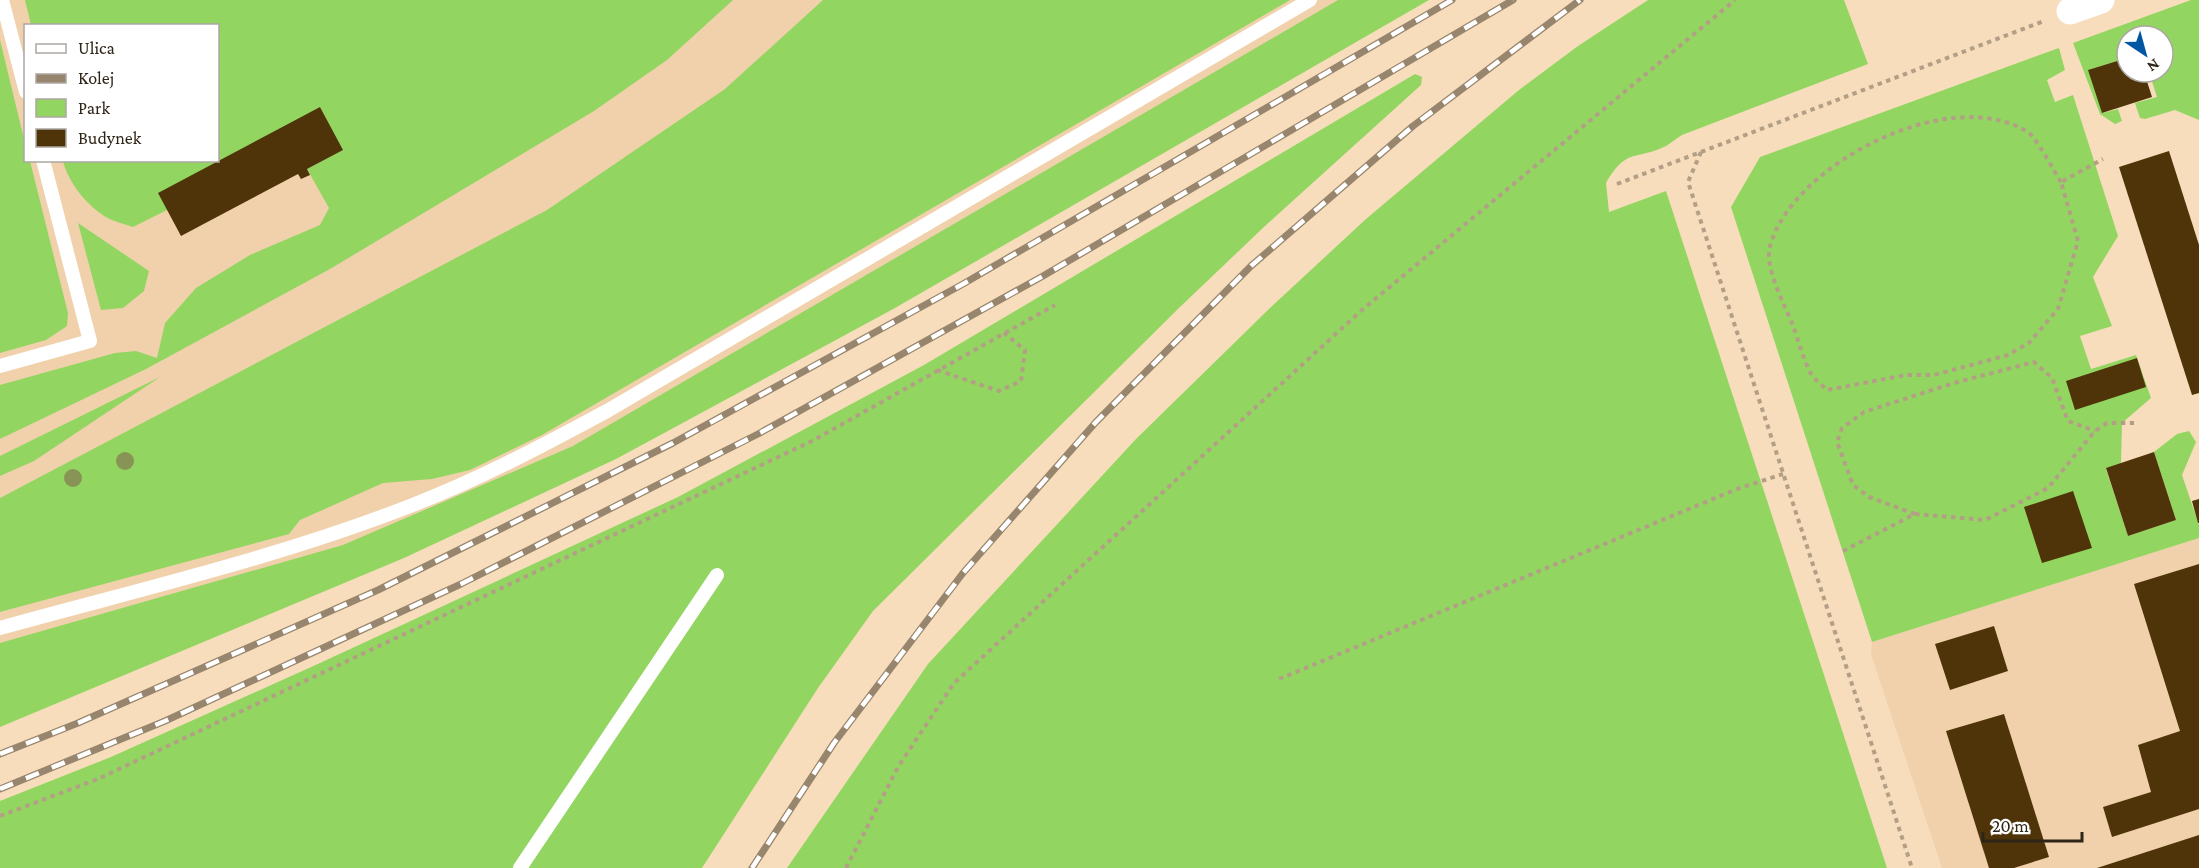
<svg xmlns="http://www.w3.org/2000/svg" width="2199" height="868" font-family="'Crimson Pro',serif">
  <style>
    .built { fill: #f0d1ab; fill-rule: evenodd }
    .green { fill: #92d661 }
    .building { fill: #4f3409 }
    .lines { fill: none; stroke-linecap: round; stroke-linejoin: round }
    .path { stroke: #b39f85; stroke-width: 4; stroke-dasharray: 4.5 4.5; stroke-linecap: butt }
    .service { stroke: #fff; stroke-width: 14 }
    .minor { stroke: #fff; stroke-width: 27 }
    .rail-casing { stroke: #97856e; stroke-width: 7 }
    .rail { stroke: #fff; stroke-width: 4.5; stroke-dasharray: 14; stroke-linecap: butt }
    .tree { fill: #889455 }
  </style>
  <rect width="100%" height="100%" fill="#f7ddbc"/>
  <g class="built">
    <path d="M0 0H1350L576 453 0 727ZM26 26H218V160H26Z"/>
    <polygon points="2199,538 2199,868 1942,868 1871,654 1872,642"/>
  </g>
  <g class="green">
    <path d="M25 0H733L667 60 594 111 330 269 146 369 0 439V385L115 353 136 351 157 358 165 323 196 288 250 255 320 225 329 208 307 169 342 150 320 107 167 210 133 227C125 224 114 222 106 217 87 206 68 182 63 161L218 160V26L31 25Z"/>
    <polygon points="823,0 1290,0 542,435 470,470 432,479 383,483 300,520 289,534 0,612 0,498 547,210 725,89"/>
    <polygon points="1338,0 1429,0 895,308 616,459 404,558 0,727 0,643 343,545 573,446"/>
    <path d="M1648 0H1844L1868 64 1682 135C1677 138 1671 143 1666 146 1635 161 1627 147 1606 183L1609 212 1666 191 1887 868H787L928 664 1136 439 1271 307 1366 219 1519 90 1578 46Z"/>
    <polygon points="2191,0 2199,0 2199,120 2175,110 2145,119 2140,118 2135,103 2157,97 2149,72 2163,72 2163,36 2127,36 2127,58 2090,70 2103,113 2118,109 2122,121 2115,124 2100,114 2073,43"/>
    <polygon points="0,40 25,143 26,160 30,161 68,313 67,326 46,340 0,353"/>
    <polygon points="2059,48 2065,70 2047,80 2055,102 2073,95 2118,236 2093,277 2112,326 2080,336 2091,369 2136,355 2151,398 2122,423 2121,463 2106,469 2128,536 2176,520 2154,452 2177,434 2189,431 2196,442 2182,475 2199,525 2199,538 1872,642 1731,207 1760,157"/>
    <polygon points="1415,74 1422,77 1421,85 1265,226 1180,307 873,611 818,688 702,868 0,868 0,801 111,757 320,663 678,497 924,365"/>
    <polygon points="78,223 149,271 144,291 123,308 101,310"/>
    <polygon points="160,377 34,461 0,476 0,456"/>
  </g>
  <g class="building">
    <polygon points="2127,58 2127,72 2144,72 2152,97 2102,113 2088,70"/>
    <polygon points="320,107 343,150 307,169 310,175 301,179 298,174 181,236 158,193"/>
    <polygon points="2169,151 2199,245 2199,393 2192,395 2119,167"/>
    <polygon points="2137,358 2146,387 2075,410 2066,381"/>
    <polygon points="2154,452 2176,520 2128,536 2106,468"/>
    <polygon points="2073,491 2092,548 2042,563 2024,507"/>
    <polygon points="2199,499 2199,523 2198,523 2192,501"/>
    <polygon points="2199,564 2199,809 2112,837 2103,807 2151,792 2138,745 2180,731 2134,584"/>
    <polygon points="1994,626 2008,671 1950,690 1935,644"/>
    <polygon points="2004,714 2049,857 2014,868 1989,868 1946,731"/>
    <polygon points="2199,835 2199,868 2097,868"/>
  </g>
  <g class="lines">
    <g class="path">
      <polyline points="1701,152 1688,182 1912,868"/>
      <path d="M2061 182C2054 171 2037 139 2029 133 1953 82 1793 163 1770 246 1764 266 1784 304 1792 323 1798 339 1803 359 1811 374 1815 380 1822 385 1827 390L1906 375H1934L2008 355 2029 343 2058 309 2078 241 2061 182 2103 159"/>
      <polyline points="1617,184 2044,21"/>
      <polyline points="937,370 999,391 1021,381 1025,350 1004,333"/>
      <polyline points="1915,514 1869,497 1853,485 1837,442 1842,428 1864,412 1954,383 2034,362 2052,378 2068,421 2095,431"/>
      <polyline points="1843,551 1915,514 1985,520 2048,488 2095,431 2107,423 2134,423"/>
      <polyline points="1279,679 1737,489 1783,474"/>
      <polyline points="0,816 98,779 812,441 1055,305"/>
      <polyline points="846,868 898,767 954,683 1362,310 1735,0"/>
    </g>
    <g class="service">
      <polyline points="2,0 26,92"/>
      <polyline points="0,366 90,341 43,160"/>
      <path d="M0 628C137 590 277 558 410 506 478 480 542 446 607 411L1310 0"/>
      <polyline points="520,868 717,575"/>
    </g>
    <polyline class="minor" points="2070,11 2101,0"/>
    <defs>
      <g id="rail">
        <polyline points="0,754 78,723 378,590 673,443 963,284 1452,0"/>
        <polyline points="0,789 165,721 461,584 758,434 1043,276 1513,0"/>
        <polyline points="752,868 834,743 963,573 1096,422 1251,266 1413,126 1580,0"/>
      </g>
    </defs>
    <use href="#rail" class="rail-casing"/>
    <use href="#rail" class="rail"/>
  </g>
  <g class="tree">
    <circle cx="125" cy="461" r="9"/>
    <circle cx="73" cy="478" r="9"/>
  </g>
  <rect x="24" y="24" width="195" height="138" fill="#ffffff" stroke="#aba7a2" stroke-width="1.5"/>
  <rect x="36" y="44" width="30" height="9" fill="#ffffff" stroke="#aba7a2" stroke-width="1.5"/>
  <text x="78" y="54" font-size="18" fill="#2e2417">Ulica</text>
  <rect x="36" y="74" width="30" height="9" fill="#97856e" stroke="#aba7a2" stroke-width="1.5"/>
  <text x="78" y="84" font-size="18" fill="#2e2417">Kolej</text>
  <rect x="36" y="99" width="30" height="18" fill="#92d661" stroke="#aba7a2" stroke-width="1.5"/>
  <text x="78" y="114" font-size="18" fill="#2e2417">Park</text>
  <rect x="36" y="129" width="30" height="18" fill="#4f3409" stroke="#aba7a2" stroke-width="1.5"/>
  <text x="78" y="144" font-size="18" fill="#2e2417">Budynek</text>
  <g transform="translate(2145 54) rotate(144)"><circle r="28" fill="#ffffff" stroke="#aba7a2" stroke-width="1.5"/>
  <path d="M0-4.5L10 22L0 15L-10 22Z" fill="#0156a4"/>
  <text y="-9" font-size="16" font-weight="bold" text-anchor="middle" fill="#2e2417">N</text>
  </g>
  <path d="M1983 832v9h99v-9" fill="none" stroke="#2e2417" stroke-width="3"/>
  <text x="1992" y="832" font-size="18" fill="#2e2417" stroke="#ffffff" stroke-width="4.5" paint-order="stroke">20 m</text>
</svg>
